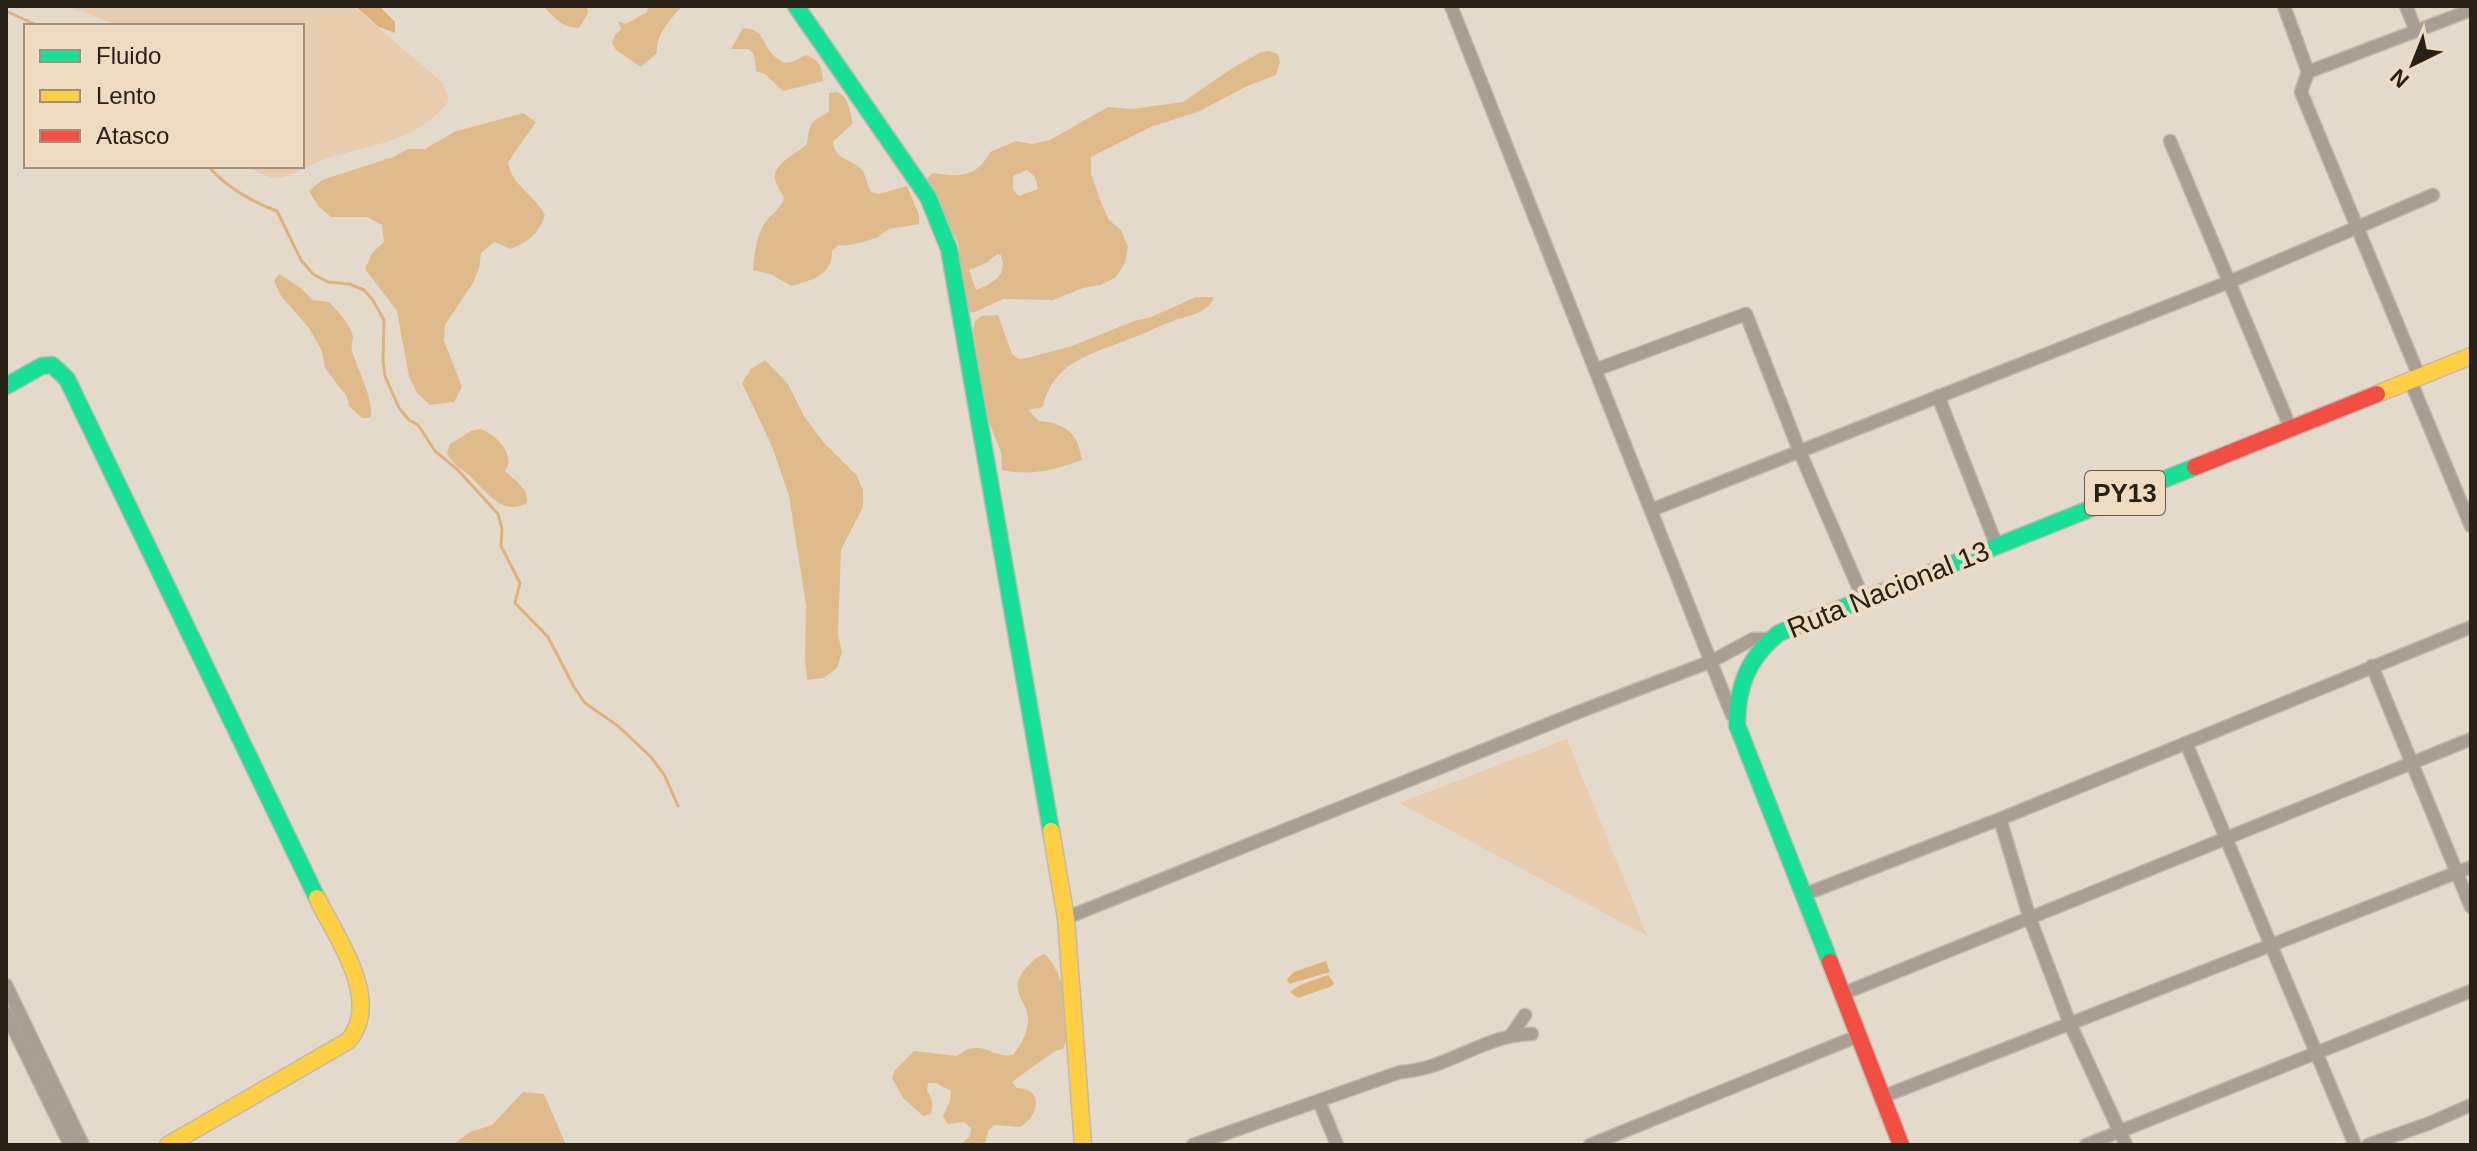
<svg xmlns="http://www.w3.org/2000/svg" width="2477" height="1151" font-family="Helvetica,sans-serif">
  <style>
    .green { fill: #e7cdad }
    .forest { fill: #dfbb8b; fill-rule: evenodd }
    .water { fill: #deb379 }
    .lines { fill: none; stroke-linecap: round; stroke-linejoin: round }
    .stream { stroke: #deb379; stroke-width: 3 }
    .street-casing { stroke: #c1b8ae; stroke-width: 15 }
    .fast-casing { stroke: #c1b8ae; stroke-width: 19 }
    .slow-casing { stroke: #c1b8ae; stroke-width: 19 }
    .jam-casing { stroke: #c1b8ae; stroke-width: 19 }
    .street { stroke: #a89e94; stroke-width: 12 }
    .fast { stroke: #16e098; stroke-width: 16 }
    .slow { stroke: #ffcf43; stroke-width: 16 }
    .jam { stroke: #f24e42; stroke-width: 16 }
    .labels { text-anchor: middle; stroke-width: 8; stroke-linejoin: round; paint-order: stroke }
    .shield { fill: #efdbc2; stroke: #64594b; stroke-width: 2 }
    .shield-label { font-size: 26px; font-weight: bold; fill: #282118 }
    .street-label { font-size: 28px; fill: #282118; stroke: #efdbc2 }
  </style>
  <rect width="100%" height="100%" fill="#e4dacc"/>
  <g class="green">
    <path d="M67 6H353L443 83 449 100C422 140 371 145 328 158 315 162 288 179 276 178 265 177 257 172 248 166H302V26H119Z"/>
    <polygon points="1567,739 1647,936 1399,803"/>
  </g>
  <g class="forest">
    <path d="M543 6H587L588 13 579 28C562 28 555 18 543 6Z"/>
    <path d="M649 6H682C671 19 655 35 657 53L641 67 616 50 612 43 615 35 621 29 618 21 626 24 647 12Z"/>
    <path d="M743 28C764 29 761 41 772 54 776 58 780 60 784 63L792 62 807 55C820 61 822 67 823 81L783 91 765 74 756 71 754 54 748 49H731Z"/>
    <path d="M1269 51 1278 54 1280 62 1276 75 1245 87 1200 111 1151 127 1091 157V174L1102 205 1109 220 1121 230 1128 247 1125 263 1116 277 1101 285 1083 288 1053 300 1003 299 973 313 965 308 958 262 959 245 927 179 933 173C958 177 977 178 990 152L1016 141 1032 144 1050 140 1108 107 1132 109 1183 102 1231 69 1261 52ZM1027 170 1035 177 1038 189 1019 196 1013 190V176ZM997 254 1001 255C1008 276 993 283 976 290L969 270 988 262Z"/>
    <path d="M837 92C850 98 849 110 853 123L833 142C835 160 849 158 860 168 867 174 866 184 871 192L879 194 907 186 919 215V224C910 226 901 227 893 228 885 230 882 235 876 238 866 241 848 247 838 245L832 251C833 275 812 280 792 286L770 274 753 270C754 254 757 231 768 219 775 211 780 209 784 198 781 192 776 185 775 179 773 163 798 153 807 144 810 121 810 123 829 112V93Z"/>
    <path d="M523 113 536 122 508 162C512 186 532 192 545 215 539 234 529 241 511 249L494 242 481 253 479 268 473 283 445 325 444 341 462 387 454 402 430 405 417 393 409 377 397 311 365 269 372 253 384 242 382 225 367 217H331L318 206 309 191 322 180 393 157 408 149H425L454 132Z"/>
    <path d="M279 274 301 288 312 300 329 302C337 310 348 322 352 333 355 340 350 344 352 351 357 368 376 404 370 418H362L349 406 347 397 325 368 322 351 309 328 281 296 274 281Z"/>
    <path d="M1196 297H1214C1207 315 1188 315 1173 321 1159 326 1146 333 1132 338 1093 354 1054 360 1043 407L1028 410 1039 421C1066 423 1078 434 1082 460 1055 470 1031 476 1002 470L1001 452 987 417 973 330 975 321 981 316 998 315 1012 354 1019 359 1027 358 1072 346 1134 321 1151 317Z"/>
    <polygon points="765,360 788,384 804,416 824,443 857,476 863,490 863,507 841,550 838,635 842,652 837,668 824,678 807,680 805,658 806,605 789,496 772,446 742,383 751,369"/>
    <path d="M480 429C496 434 517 456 505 471 515 481 529 488 527 503 502 517 486 491 470 476 461 468 452 464 447 453L450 444 471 431Z"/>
    <path d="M1045 954C1064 974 1077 1023 1063 1049L1055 1051 1012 1082 1017 1088C1045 1089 1039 1116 1020 1127L994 1125 988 1131 985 1145H960L970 1136 971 1128 964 1122 948 1124 943 1116 950 1101 951 1091 936 1083H928L927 1091C933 1099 933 1104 931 1114L923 1116 903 1098 892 1078 895 1070 914 1051 957 1056C982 1036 991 1059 1013 1055 1021 1044 1027 1035 1028 1021 1029 1001 1006 992 1025 969 1032 962 1035 957 1045 954Z"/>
    <polygon points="523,1092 544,1094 566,1145 452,1145 470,1132 492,1125"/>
  </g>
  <g class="water">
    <polygon points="355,6 379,6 395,22 395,33 379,27"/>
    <polygon points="1326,961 1330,972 1289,984 1287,979 1294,972"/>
    <polygon points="1328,975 1334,983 1332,986 1298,998 1290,992 1300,985"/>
  </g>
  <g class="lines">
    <g class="stream">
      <polyline points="6,11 39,26"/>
      <path d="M208 166C225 186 252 202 277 211L301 260 313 274 328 282 349 284 364 290 372 299 384 320 383 360 385 376 399 408 409 420 418 425 435 451 458 470 498 514 502 529 501 546 520 583 515 603 548 637 574 687 585 703 618 726 651 757 665 776 678 806"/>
    </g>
    <defs>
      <g id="street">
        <polyline points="1451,6 1732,715"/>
        <polyline points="2284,6 2308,72"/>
        <polyline points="2406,6 2416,31"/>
        <polyline points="2170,141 2290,427"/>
        <polyline points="1595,370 1746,314 1799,450 1863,598"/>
        <polyline points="2419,376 2301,92 2308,72 2471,10"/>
        <polyline points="2410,380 2471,526"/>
        <polyline points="1938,396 1996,544"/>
        <polyline points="1651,510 2229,282 2433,195"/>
        <polyline points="2372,666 2471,907"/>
        <polyline points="2186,743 2355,1145"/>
        <polyline points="2000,819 2030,919 2070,1024 2126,1145"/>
        <polyline points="1803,895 2000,819 2471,627"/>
        <polyline points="1066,918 1581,711 1712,661 1753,639 1770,639"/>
        <polyline points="6,985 83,1145"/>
        <polyline points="1842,994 2471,739"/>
        <polyline points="6,1013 70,1145"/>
        <polyline points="1512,1034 1525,1015"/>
        <polyline points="1882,1097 2471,867"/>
        <polyline points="1319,1101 1337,1145"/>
        <path d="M1193 1145 1400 1072C1447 1070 1485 1034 1532 1034"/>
        <polyline points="1590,1145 1858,1036"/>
        <polyline points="2086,1145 2471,991"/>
        <polyline points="2368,1145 2430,1123 2471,1105"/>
      </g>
      <g id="fast">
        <polyline points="796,6 928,197 949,249 1051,831"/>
        <polyline points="6,386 42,366 52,365 67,379 317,898"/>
        <path d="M1830 962 1737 725C1737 686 1748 658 1779 633L2195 467"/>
      </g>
      <g id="slow">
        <polyline points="2377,394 2471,356"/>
        <polyline points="1051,831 1066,918 1083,1145"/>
        <path d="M168 1145 348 1041C383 1001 337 939 317 898"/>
      </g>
      <g id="jam">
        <polyline points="2195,467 2377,394"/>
        <polyline points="1830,962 1901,1145"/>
      </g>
    </defs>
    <use href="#street" class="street-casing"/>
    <use href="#fast" class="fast-casing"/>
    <use href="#slow" class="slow-casing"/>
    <use href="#jam" class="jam-casing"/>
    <use href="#street" class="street"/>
    <use href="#fast" class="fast"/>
    <use href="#slow" class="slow"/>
    <use href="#jam" class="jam"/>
  </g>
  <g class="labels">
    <rect class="shield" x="2085" y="471" width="80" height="44" rx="6"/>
    <g class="shield-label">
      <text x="2125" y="502">PY13</text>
    </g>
    <g class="street-label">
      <text transform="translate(1888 589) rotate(-22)" y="10">Ruta Nacional 13</text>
    </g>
  </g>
  <rect width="2477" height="1151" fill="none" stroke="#282118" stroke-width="16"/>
  <rect x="24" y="24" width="280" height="144" fill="#efdbc2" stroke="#9f917e" stroke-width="2"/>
  <rect x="40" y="50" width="40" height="12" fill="#16e098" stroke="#9f917e" stroke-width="2"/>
  <text x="96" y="64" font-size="24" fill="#282118">Fluido</text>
  <rect x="40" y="90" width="40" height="12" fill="#ffcf43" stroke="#9f917e" stroke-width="2"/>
  <text x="96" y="104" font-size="24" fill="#282118">Lento</text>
  <rect x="40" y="130" width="40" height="12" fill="#f24e42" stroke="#9f917e" stroke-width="2"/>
  <text x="96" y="144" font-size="24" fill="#282118">Atasco</text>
  <g transform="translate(2413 64) rotate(223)" stroke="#efdbc2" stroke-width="6" paint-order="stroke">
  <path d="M0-6L14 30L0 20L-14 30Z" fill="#282118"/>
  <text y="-12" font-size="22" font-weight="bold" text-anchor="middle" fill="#282118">N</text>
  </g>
</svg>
